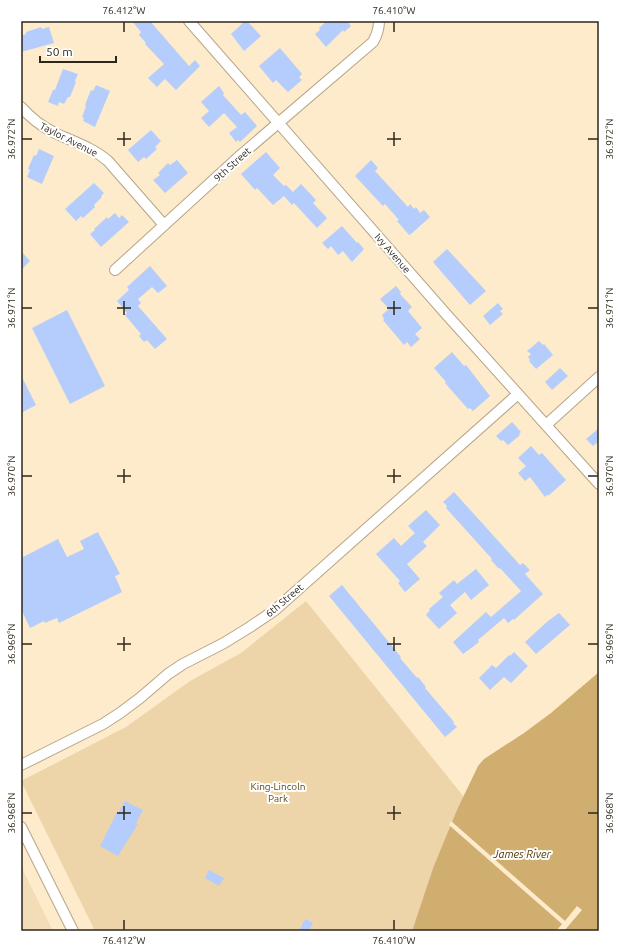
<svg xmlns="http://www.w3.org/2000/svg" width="620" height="952" font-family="Ubuntu,sans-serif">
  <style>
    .built { fill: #f3ddb7 }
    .green { fill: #eed5a9 }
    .water { fill: #d0ae70 }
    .pier { fill: #fdebcb }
    .building { fill: #b4cdfc }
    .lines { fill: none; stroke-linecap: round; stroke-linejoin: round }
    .minor-casing { stroke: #b6a587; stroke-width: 12 }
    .minor { stroke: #fff; stroke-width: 10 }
    .ticks { fill: none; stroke: #2d271b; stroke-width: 1.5 }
    .labels { text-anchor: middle; stroke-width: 4; stroke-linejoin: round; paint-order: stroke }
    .street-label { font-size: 10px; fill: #2d271b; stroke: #fff }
    .park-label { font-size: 10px; fill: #5e4716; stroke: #fff }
    .water-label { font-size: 11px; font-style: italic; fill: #4b3400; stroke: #fff }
    .neatline { fill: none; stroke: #2d271b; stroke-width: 1.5 }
    .ticks-label { font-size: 10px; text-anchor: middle; fill: #2d271b }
  </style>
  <rect width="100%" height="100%" fill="#fdebcb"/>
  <polygon class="built" points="21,866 53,931 21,931"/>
  <polygon class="green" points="306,601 464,797 433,868 412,931 95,931 21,781 126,727 190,681 241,653"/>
  <polygon class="water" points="599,672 599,931 412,931 433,868 457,810 478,766 484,759 524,733 551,713"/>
  <polygon class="pier" points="451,821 565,921 577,906 582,910 564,931 556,931 562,924 449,825"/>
  <g class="building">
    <polygon points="132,21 150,21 189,66 195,60 200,66 176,90 165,79 157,87 148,78 164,64 145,44 146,43 139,35 141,32"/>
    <polygon points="245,21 247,21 261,36 244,51 231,34"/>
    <polygon points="327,21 347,21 351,26 344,32 343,30 326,47 315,34 320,30 319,28"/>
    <polygon points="41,27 42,29 49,27 54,43 21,52 21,36 26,34 26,32"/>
    <polygon points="280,48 302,74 299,77 302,80 288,92 276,80 273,83 259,66"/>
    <polygon points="63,69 78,74 75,81 76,82 70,97 68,97 64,104 59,102 58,106 48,102 53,90 55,90"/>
    <polygon points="96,85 110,91 95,127 83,121 84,118 82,117 86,106 85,105 91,90 93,91"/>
    <polygon points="219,86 224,93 223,95 241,115 245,112 257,126 240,142 238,140 236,142 229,133 237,127 224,113 209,127 201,118 209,111 201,102"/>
    <polygon points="151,130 161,141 155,147 157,149 146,159 144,157 138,162 128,150"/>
    <polygon points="39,149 54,156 42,184 27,177 30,170 28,169 34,155 36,156"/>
    <polygon points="266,152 280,168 273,175 284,186 286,185 293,192 301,184 316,200 313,203 327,218 317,228 294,203 292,205 284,196 273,205 257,188 255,190 241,174"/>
    <polygon points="177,160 188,173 165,193 153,180 160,175 158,173 168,163 170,165"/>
    <polygon points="371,160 378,168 375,171 408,207 410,204 414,209 416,207 420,213 424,210 430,217 411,234 409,235 397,221 399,220 385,204 383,206 355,176"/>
    <polygon points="94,183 104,193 101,196 102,197 94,205 95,207 83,218 81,216 76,221 65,209"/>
    <polygon points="115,213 119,218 122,215 129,222 101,247 90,234 95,230 94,229 107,217 108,219"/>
    <polygon points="342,226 357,243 358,242 364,249 352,262 343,251 338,255 331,246 328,249 322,243"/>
    <polygon points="447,249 486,291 470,305 433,262"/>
    <polygon points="21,251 30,261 21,270"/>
    <polygon points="150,266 167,286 158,293 152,287 138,299 141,303 138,306 167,339 155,349 147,340 144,342 139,336 141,334 125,315 127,313 117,301 129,290 127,287"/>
    <polygon points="396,286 401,292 400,294 412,307 408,311 422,328 415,334 420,339 411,347 407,342 404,345 383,320 384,319 382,315 389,309 380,299"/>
    <polygon points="498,303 503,309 500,311 503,314 490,325 483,316"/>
    <polygon points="67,310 105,386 70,404 32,328"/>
    <polygon points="539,341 543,345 544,344 553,355 536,369 529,361 530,360 528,357 531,354 527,351"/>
    <polygon points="452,352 464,366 466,365 490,396 473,411 470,408 468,409 445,383 446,382 434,368"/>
    <polygon points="560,368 568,376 552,390 545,382"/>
    <polygon points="21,375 36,405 21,413"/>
    <polygon points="512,422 521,432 519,434 520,435 508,445 503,440 501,441 496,436"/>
    <polygon points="599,428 599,441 593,446 586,439"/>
    <polygon points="531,446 539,455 542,453 566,480 548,496 548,494 545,497 530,477 525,481 518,473 526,466 518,458"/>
    <polygon points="454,492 520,565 523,563 530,570 525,574 543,594 514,620 513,619 508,623 504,618 478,640 479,642 474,646 463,654 453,642 486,612 491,617 521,591 500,568 499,569 491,560 492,559 446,508 447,506 443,502"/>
    <polygon points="426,510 440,525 423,542 427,546 407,564 420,579 405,592 398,583 400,581 376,554 394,538 401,546 415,533 408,526"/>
    <polygon points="98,532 120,574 115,576 122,592 59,623 57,618 45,623 44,621 30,628 21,609 21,558 58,539 67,557 84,549 80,541"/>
    <polygon points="476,569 489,585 471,600 465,592 450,605 457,613 439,629 426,615 430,610 429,609 443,597 439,593 446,587 454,580 457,584"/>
    <polygon points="342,585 401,657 400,658 417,678 418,677 426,687 425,688 454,722 453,723 457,727 445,737 329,596"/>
    <polygon points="559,613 570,625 536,654 525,642 548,621"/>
    <polygon points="514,652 528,666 511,683 504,677 490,690 479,678 492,665 496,668 509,655 510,656"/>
    <polygon points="125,801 143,810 136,823 138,824 118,856 100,846 117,812 118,813"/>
    <polygon points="209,870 224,878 219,886 205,878"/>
    <polygon points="305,919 313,923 309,931 299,931"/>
  </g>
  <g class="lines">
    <defs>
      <g id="minor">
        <polyline points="189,21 446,314 599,484"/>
        <path d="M21 107C30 117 41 126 53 132 71 141 92 147 108 161L164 225"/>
        <path d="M115 270 242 154 373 42C377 35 379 30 379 21"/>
        <polyline points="546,425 599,377"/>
        <polyline points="21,765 103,724 120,713 140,698 168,674 183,664 224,643 250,627 275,610 518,394"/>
        <polyline points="21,827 73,931"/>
      </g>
    </defs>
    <use href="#minor" class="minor-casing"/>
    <use href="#minor" class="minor"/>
  </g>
  <path class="ticks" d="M124 22V32M394 22V32M124 132V146M394 132V146M22 139H32M117 139H131M387 139H401M588 139H598M124 301V315M394 301V315M22 308H32M117 308H131M387 308H401M588 308H598M124 469V483M394 469V483M22 476H32M117 476H131M387 476H401M588 476H598M124 637V651M394 637V651M22 644H32M117 644H131M387 644H401M588 644H598M124 806V820M394 806V820M22 813H32M117 813H131M387 813H401M588 813H598M124 920V930M394 920V930"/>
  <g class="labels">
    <g class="street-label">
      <text transform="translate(69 139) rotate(27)" y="4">Taylor Avenue</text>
      <text transform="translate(232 164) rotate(-42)" y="4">9th Street</text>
      <text transform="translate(393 253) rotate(49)" y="4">Ivy Avenue</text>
      <text transform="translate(284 600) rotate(-40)" y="4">6th Street</text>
    </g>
    <g class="park-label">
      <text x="278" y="790">King-Lincoln<tspan x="278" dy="12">Park</tspan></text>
    </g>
    <g class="water-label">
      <text x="522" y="858">James River</text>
    </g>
  </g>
  <rect width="620" height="952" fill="none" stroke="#ffffff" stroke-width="44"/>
  <path d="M40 56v6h76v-6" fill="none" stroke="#2d271b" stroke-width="2"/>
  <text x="46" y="56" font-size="12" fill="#2d271b" stroke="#ffffff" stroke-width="3" paint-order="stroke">50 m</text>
  <rect x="22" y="22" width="576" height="908" class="neatline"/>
  <g class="ticks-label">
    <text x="124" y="14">76.412°W</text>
    <text x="394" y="14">76.410°W</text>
    <text transform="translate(11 139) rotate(-90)" y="4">36.972°N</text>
    <text transform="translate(609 139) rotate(-90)" y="4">36.972°N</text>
    <text transform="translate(11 308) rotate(-90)" y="4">36.971°N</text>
    <text transform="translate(609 308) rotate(-90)" y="4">36.971°N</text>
    <text transform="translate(11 476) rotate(-90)" y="4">36.970°N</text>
    <text transform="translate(609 476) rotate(-90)" y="4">36.970°N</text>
    <text transform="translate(11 644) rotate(-90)" y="4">36.969°N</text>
    <text transform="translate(609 644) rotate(-90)" y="4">36.969°N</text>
    <text transform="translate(11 813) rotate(-90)" y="4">36.968°N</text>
    <text transform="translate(609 813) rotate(-90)" y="4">36.968°N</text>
    <text x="124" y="944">76.412°W</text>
    <text x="394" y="944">76.410°W</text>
  </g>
</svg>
